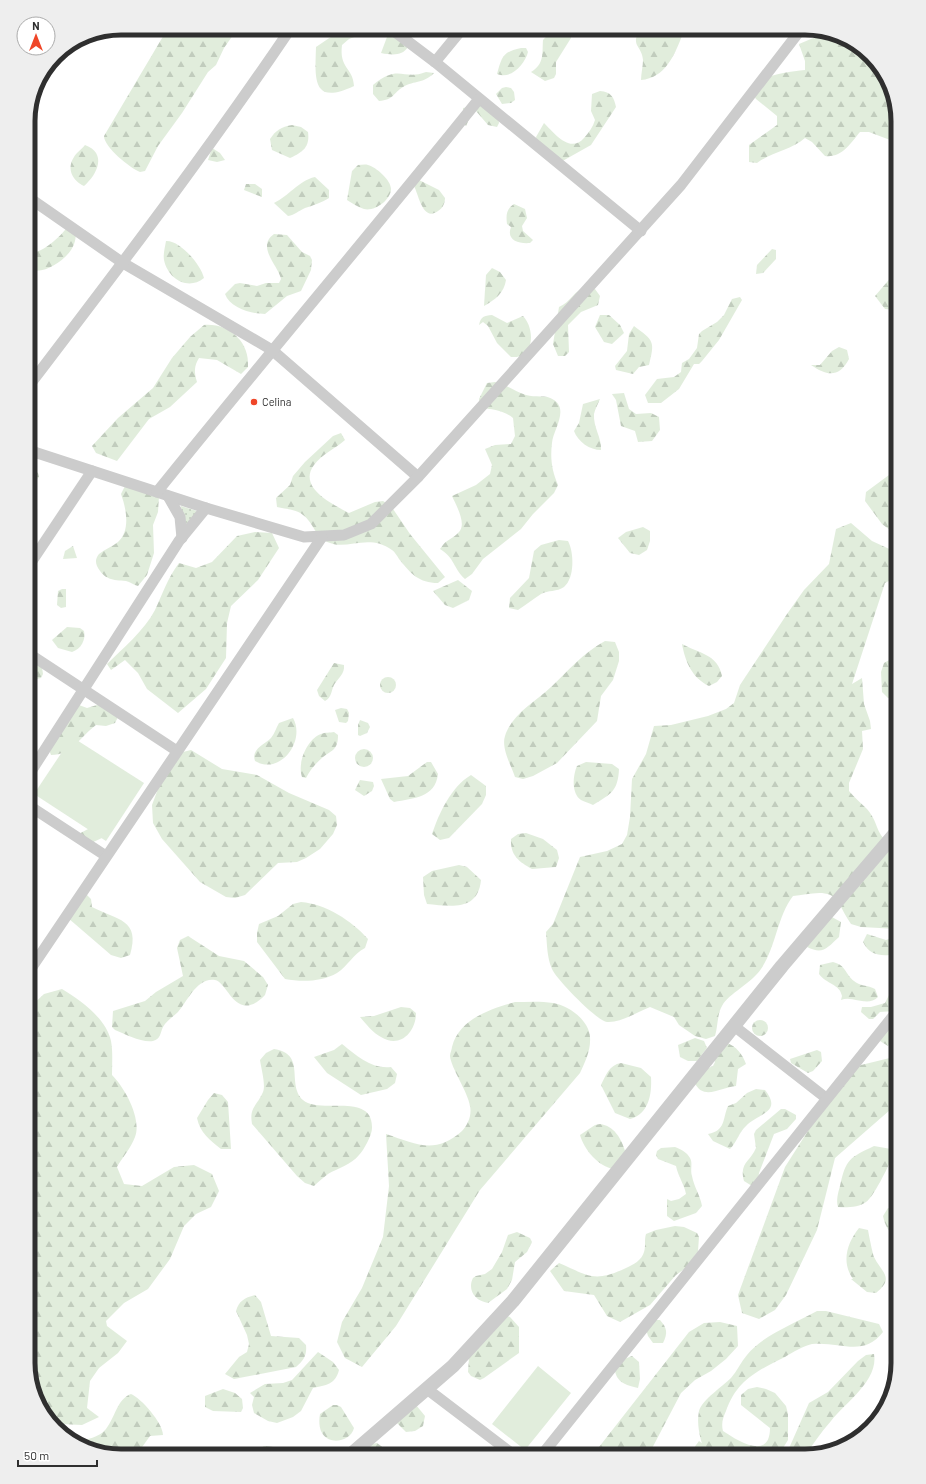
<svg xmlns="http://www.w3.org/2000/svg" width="926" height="1484" font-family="Barlow,sans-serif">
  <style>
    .grass { fill: url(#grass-dots) }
    .forest { fill: url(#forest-firs) }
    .park { fill: #e1eddc }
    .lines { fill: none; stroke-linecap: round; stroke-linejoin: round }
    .minor { stroke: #ccc; stroke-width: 11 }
    .tertiary { stroke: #ccc; stroke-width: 14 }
    .poi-dot { fill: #ef4628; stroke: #fff; stroke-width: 1.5 }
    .labels { text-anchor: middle; stroke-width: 4; stroke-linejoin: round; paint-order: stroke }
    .poi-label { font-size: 11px; fill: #2f2f2f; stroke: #fff; text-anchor: start }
    .rim { fill: none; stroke: #2f2f2f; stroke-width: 5 }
  </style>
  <defs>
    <pattern id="grass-dots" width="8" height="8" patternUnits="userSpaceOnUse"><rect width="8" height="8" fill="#e1eddc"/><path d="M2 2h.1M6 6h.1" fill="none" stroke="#c1ccbd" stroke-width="1.8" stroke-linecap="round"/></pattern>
    <pattern id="forest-firs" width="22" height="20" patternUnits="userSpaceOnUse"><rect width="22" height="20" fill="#e1eddc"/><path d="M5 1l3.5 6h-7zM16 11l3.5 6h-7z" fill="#c1ccbd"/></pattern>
  </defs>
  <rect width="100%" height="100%" fill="#fff"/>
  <polygon class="grass" points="181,506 197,511 187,526 181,507"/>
  <g class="forest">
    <path d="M168 28H238L224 48 216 65 208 72 182 113 158 146 145 171 140 172C130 168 104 147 104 136Z"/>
    <path d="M344 28H350L357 36 349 39 342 45C339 69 353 67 354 86 312 106 315 79 316 47Z"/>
    <path d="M386 28H413C410 50 405 58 381 53L387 37Z"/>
    <path d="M554 28 569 30 571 33V38L556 62V74L554 78 545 81 531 72C545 64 542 52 543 40Z"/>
    <path d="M641 28H660L662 33H671L678 28 682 36C674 56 665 78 641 80 641 74 643 66 643 60 642 45 629 46 641 28Z"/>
    <path d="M825 33 857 44 888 79 898 121V143L869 132H860C850 144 842 158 825 156L812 142 805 138C791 150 772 152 757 163L749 162V145L777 125V116L756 99 751 92C760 74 787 72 805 70V61L799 44Z"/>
    <path d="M521 48H526L528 52C525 64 511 80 497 74 502 57 502 52 521 48Z"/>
    <path d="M426 72 434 73C423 84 415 80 403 87 393 93 394 100 379 101L373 94V85C399 63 403 81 426 72Z"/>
    <polygon points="506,87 511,88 514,92 515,100 511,103 502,104 496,94 502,88"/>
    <path d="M600 91C611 92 614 97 616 107L591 145 559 163 538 147 536 137 544 123C554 133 570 154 584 138 589 132 593 127 595 120L591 111 592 94Z"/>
    <polygon points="484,104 498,114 499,123 497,127 488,125 476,111 472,113 466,126 463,122 463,108"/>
    <path d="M292 125 301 127 308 132C310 147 303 152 290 158L272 150 270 139C276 130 281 127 292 125Z"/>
    <path d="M85 145C107 153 98 174 84 186 73 181 66 169 74 157 76 153 82 149 85 145Z"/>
    <polygon points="212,148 220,153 225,160 217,162 208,160"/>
    <path d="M358 165C361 165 365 164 368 165 376 167 391 180 391 189 391 200 374 212 364 209 358 207 352 203 347 200L352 171Z"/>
    <path d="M315 177 329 190V198C321 203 314 205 305 208 298 211 295 215 288 216L274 203C289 196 298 181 315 177Z"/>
    <path d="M419 180 439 190 445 198C445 203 443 208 438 211 423 222 419 196 414 186Z"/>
    <polygon points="246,184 255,184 262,189 262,197 244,190"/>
    <path d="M514 204 525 209 527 218 522 226 523 231 533 240 530 243C518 244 506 240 511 227L507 224C506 216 506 209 514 204Z"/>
    <path d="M69 225 76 231C76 238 75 244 71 250 64 261 41 277 28 268V253C43 254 61 236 69 225Z"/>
    <path d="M274 234 287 235 302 252 310 256 312 260 311 270 301 291 287 296 265 314C252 314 230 308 225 294L235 284 240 283 257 286 266 283H279L281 279C278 265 256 247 274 234Z"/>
    <path d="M166 241C180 240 201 265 204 278 188 291 168 279 164 260 163 254 165 247 166 241Z"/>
    <polygon points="772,249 776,250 776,259 763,273 756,274 757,265"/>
    <path d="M492 268 500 272 506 280C504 293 496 299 484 306L486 275Z"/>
    <polygon points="893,275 898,275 898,308 895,310 885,309 875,296"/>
    <path d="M586 287 595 289 600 296 598 305 581 312 568 325 569 352 565 356H558L553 344 559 307C571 302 574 290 586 287Z"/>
    <polygon points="740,297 742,300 719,340 702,361 699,364 694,364 679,389 661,403 648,403 645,395 657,379 674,377 681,372 682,363 689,359 697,348 699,334 702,331 717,322 724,315 732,299"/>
    <path d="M492 315 507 323 523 316C532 325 536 348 521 356 519 357 514 357 511 357L497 343 488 326 483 322 479 325C481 316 484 316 492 315Z"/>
    <polygon points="600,315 609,315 620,325 624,333 612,344 604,342 595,327"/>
    <path d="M204 325C229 323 250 342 248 367L241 374 217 360 199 358C194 366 194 372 197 382L170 407 149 419 117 461 96 453 92 446 118 418 153 388 172 358 190 337Z"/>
    <path d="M634 326C654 341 655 341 649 365L639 367 633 374 616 370 615 366 627 351 629 334Z"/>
    <path d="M839 347 847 350 849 359C839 378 827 376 811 365H820L832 351Z"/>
    <path d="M495 382C508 385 515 392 526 395 535 398 546 394 554 400 569 410 553 430 552 443 550 459 552 471 558 485L554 493 533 514 521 529 483 559 472 574 465 579C453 568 455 558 440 549 447 538 452 540 459 532 467 524 456 505 452 496L476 485 490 474 492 465 485 449 495 445 511 444 515 436 513 418C503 410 492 409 480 408L479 399 487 383Z"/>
    <polygon points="624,393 629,409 636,414 651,413 659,417 660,430 652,441 638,442 635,431 621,426 616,400 612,394"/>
    <path d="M600 399C598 404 595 409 594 414 593 427 602 438 601 450 590 450 578 442 574 431L579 423 583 404Z"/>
    <path d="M341 433 345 440C336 448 321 455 314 465 297 488 334 505 349 513L375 502 383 501 391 506 410 534 445 577 438 583C419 583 411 574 399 559 397 556 395 552 392 550 369 533 348 550 330 543 315 538 314 523 303 515 296 509 285 509 277 507L276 498 290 485 293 476 305 462 333 436Z"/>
    <polygon points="898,462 898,536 882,524 865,501 866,492 889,475"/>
    <polygon points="34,470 38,473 39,477 28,488 28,471"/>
    <path d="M125 486 159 496 158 512 153 525 154 553 147 575 138 586C134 585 130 582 126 581 113 580 104 580 97 566 95 561 96 558 99 554 105 549 112 547 118 542 131 530 126 508 121 494Z"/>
    <path d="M851 523 872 541 898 553V576L885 583 852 684 862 678 864 704 870 721 871 729 862 731 863 749 849 783V791C855 798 861 803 867 809 881 825 874 839 898 846V929L861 927 851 924C846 917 843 910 838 902 829 887 808 895 793 896 777 917 776 947 761 969 751 984 729 993 722 1006 717 1014 718 1027 715 1036L706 1039 695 1036 679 1025 674 1017 650 1007C637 1012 621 1023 607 1022 597 1021 556 979 552 969 547 958 547 944 546 932L553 924 580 857 607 851 622 844 627 835 630 817 632 779 646 754 654 726 671 725 708 716 726 709 734 703 740 685 787 614 804 590 829 564 836 529Z"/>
    <polygon points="643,527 650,531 650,541 647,550 639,555 630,553 618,538 626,532"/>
    <path d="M255 532 272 533 279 548 258 580 231 606 227 623 226 658 206 689 178 713 147 689 138 673 125 660 111 670 107 664C123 648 144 631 155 610 163 593 167 579 179 563L196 568 212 562 237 536Z"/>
    <path d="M559 540 568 541C574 552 575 578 564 587 557 592 548 590 541 594 533 599 526 605 518 610L509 608 510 598 529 578 534 551 541 545Z"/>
    <polygon points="73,546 77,558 63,559 65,551"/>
    <polygon points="458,580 472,591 469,600 453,608 445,605 433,591"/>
    <polygon points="62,589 66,589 66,607 61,608 57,605 58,591"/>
    <path d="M67 627 80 628 84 631C86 640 81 649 72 652L58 648 52 640Z"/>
    <path d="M605 641 615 642 619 652V661L613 680 601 696 597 721 557 763 533 776 523 779 515 777C511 765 501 748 505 736 512 714 535 702 551 687 568 671 583 653 605 641Z"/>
    <path d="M682 644C698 653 718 654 722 676L717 682 709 686C692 678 685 661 682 644Z"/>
    <polygon points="898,655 898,701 888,698 882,692 881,672 884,663"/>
    <polygon points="33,658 41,661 43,674 41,678 36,679 28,674 28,664"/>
    <path d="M334 663 344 665C345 674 338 678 334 685 331 691 332 697 325 701L319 696 317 690Z"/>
    <circle cx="388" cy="685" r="8"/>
    <path d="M79 705 87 708 97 705 114 707 119 715 115 723 106 726 96 725C81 736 72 755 51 755L48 747Z"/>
    <polygon points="341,708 347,709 349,713 348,721 346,723 339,722 335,710"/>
    <path d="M293 718C306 741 280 776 255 761 251 749 264 745 271 738 275 733 276 728 279 723Z"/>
    <polygon points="360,720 368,723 370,727 367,733 360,736 358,735 358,725"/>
    <path d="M334 732 338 735C338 749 333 750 323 757 316 763 310 770 306 778L302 777C297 763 307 739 321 734 325 732 330 733 334 732Z"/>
    <circle cx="364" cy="758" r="9"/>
    <polygon points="191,750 222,769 257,775 289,793 329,810 336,816 337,825 333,834 320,849 306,858 297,862 278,863 245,895 235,898 226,897 200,882 162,839 153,823 152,805 168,762 183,752"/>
    <path d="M427 762H431L438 774C435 798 414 798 394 802L390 799 381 779 408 776Z"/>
    <path d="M586 762 612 764 619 769C618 791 611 794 593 805 590 803 584 802 581 800 571 793 573 775 577 766Z"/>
    <path d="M471 775 486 786V795L482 804 449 838 440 840 432 834C439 813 451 787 471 775Z"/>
    <polygon points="360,780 373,782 374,786 372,791 364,796 355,790"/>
    <polygon points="90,828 104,837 87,845 71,838"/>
    <path d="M526 833 543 839 557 850 559 858 556 867 532 869C519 862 510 855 511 839L518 834Z"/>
    <path d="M459 865 467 867 481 880C478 912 450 906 427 904L424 895 423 877 432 871Z"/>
    <path d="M85 893 91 899 92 907C117 920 141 919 130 955L121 958 111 955 68 918Z"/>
    <path d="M301 902C326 904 352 921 368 939L365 948C353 954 348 966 337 973 322 982 301 982 285 979L257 942V933L259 924 278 916 293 904Z"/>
    <path d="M830 916 841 922 839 937C827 948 823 955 807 947Z"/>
    <path d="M867 934 886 940 898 936V961L890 955C878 956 869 954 863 942Z"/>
    <path d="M188 936 219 956 244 961 263 977 268 985 265 995C236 1025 228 982 215 980 197 977 187 1002 178 1012 173 1017 166 1021 163 1027 160 1033 161 1039 153 1041 142 1043 125 1034 115 1030L112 1027 113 1011 145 1001 156 992 183 976 177 948 180 940Z"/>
    <path d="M833 962C846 965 845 974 854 981 859 986 868 985 875 989L878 997C867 1008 853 995 841 1000L842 996C840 984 826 984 819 974L820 965Z"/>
    <path d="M62 989C80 1000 106 1018 111 1041 113 1051 112 1064 112 1075 125 1088 142 1119 135 1137 131 1148 122 1158 117 1167L124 1184 142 1186 174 1167 194 1165 212 1174 219 1191 211 1207 196 1214 184 1226 170 1259 148 1289 124 1303 106 1321 107 1326 127 1341 118 1353 99 1368 90 1381 87 1408 99 1417 82 1425 61 1424 59 1428 38 1405 28 1363V1009L44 994Z"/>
    <polygon points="891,991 898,994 898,1005 894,1011 880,1012 873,1019 869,1019 861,1012 862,1007 871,1007 885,1003"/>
    <path d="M515 1002C527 1002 541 1001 553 1003 568 1005 589 1020 590 1037 591 1050 585 1062 580 1073L480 1190 396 1326 362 1367 345 1358 337 1342 342 1322 362 1288 383 1237 389 1186 386 1134C416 1144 435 1155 462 1131 468 1125 472 1115 470 1106 468 1092 451 1068 450 1056 450 1053 452 1049 452 1047 459 1019 490 1009 515 1002Z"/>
    <path d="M401 1007 410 1008 416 1013C416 1032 400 1049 381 1037 373 1033 366 1024 360 1017L374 1016Z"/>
    <path d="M898 1013C898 1024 897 1038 888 1046L880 1041Z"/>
    <circle cx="760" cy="1028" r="8"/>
    <polygon points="695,1038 704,1041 707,1048 697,1061 688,1061 680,1057 678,1045"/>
    <path d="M727 1043C736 1046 743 1055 746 1064L738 1069 736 1086C722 1087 703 1101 695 1083L702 1071 713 1066 715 1062 711 1055Z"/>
    <path d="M342 1044C357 1056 371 1069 391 1067L397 1074 395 1083 387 1089 361 1095 327 1073 314 1057 334 1050Z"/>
    <path d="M274 1049C307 1054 286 1084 303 1100 319 1115 373 1091 372 1128 372 1135 364 1150 359 1155 351 1165 338 1168 328 1174 323 1178 318 1182 314 1186L305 1183 297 1176 252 1124C249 1107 257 1106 263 1092 266 1085 261 1068 260 1060L266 1053Z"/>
    <polygon points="817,1050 821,1052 822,1061 813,1071 808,1073 791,1063 790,1059"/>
    <polygon points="898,1056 898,1103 835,1158 817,1230 786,1295 775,1310 759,1319 742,1313 738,1295 785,1167 825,1104 857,1066"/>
    <path d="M621 1063 641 1068 651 1077C652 1094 649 1114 630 1119L615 1113 601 1085C606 1075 609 1065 621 1063Z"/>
    <path d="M756 1089 765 1090C783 1113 758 1113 746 1126 739 1132 737 1142 730 1149L713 1141 708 1134C726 1130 722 1120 728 1106L736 1103 747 1093Z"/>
    <path d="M214 1093 222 1095 228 1102 231 1149H221C210 1140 200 1133 197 1118L208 1100Z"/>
    <path d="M781 1109H785L796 1115V1119L787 1129 774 1134 759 1173 758 1181 752 1186 744 1181C739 1163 750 1162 756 1148L754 1134 756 1130Z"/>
    <path d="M600 1124C614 1126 621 1138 625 1151L614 1169C598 1167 584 1149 580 1135L595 1125Z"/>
    <path d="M874 1146 891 1149 892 1158C888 1167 873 1198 866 1202 860 1207 846 1208 838 1207 836 1200 838 1193 840 1186 846 1159 849 1158 874 1146Z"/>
    <path d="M675 1147C680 1149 687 1152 690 1158 693 1163 690 1170 692 1176 694 1187 700 1195 702 1206L696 1213 674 1221 667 1216V1199L671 1201 679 1199 686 1194C684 1184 678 1176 676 1166L658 1159 656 1155 657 1151 661 1148Z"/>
    <path d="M888 1208 898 1209V1239C889 1233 885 1226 883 1216Z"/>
    <path d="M675 1226 684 1227 697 1233 699 1237 698 1251 687 1267 676 1275 650 1305 620 1322 607 1316 594 1295 564 1291 550 1271 559 1263C589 1276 594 1283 626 1268 633 1265 642 1260 644 1252 646 1246 644 1240 646 1234L656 1230Z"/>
    <path d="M859 1228 868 1230C869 1236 873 1255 874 1257 882 1273 895 1278 876 1293L867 1292 851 1279H853C841 1262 847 1243 859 1228Z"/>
    <path d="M517 1232 530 1238 532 1242 527 1252 515 1262 512 1280 507 1289 488 1303C475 1301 467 1290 473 1278L476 1276 485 1274 492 1269 502 1252 508 1235Z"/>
    <path d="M255 1295 261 1302 271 1336 299 1338 306 1345C307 1355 304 1360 296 1367L234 1379 225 1374 239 1357 247 1352 249 1344 247 1335 236 1311C239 1301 244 1298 255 1295Z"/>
    <path d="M817 1311H826L879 1324 883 1332C863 1358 840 1341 812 1344 803 1346 793 1352 785 1357 757 1371 737 1380 726 1411 723 1418 721 1423 723 1431 738 1441 770 1461 770 1428L741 1405V1395L748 1389 757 1387 766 1389 775 1393 786 1406 788 1414V1440L783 1448 774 1456H707C701 1444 696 1425 699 1411 702 1400 723 1386 731 1378 737 1371 741 1362 747 1355 763 1335 794 1324 817 1311Z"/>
    <polygon points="505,1315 510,1317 519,1327 519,1353 484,1378 480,1380 471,1376 468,1372 469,1357"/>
    <path d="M643 1320H660C667 1328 668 1333 663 1343H653L648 1336Z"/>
    <polygon points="720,1322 737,1326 738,1346 726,1359 711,1371 695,1380 681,1393 648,1456 592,1456 689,1332 704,1323"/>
    <path d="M318 1352 333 1362 339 1370C335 1385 326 1385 313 1388L301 1411 293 1417 277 1423 268 1421 254 1413 252 1405 254 1397 250 1393 265 1384 283 1383 292 1380Z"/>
    <path d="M874 1354C879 1380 845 1403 831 1421 821 1432 813 1444 805 1456H782L790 1446 809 1403 828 1392 858 1361 866 1355Z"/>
    <path d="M632 1356 639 1362 640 1379 638 1388C621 1384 615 1381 614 1363Z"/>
    <polygon points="223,1389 235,1393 242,1399 243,1408 241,1412 213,1411 205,1407 205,1396"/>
    <path d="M131 1394C141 1398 163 1423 163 1435L150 1436 140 1450 139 1456H115L79 1444C87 1437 98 1439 106 1429 115 1418 117 1399 131 1394Z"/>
    <path d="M333 1405H337L341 1407 354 1428C350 1445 314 1449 320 1414Z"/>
    <polygon points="416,1405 425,1416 423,1426 415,1431 406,1432 395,1421"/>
    <polygon points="377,1443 385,1449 387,1453 386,1456 355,1456 372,1444"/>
    <polygon points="264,1446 274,1447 285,1456 248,1456"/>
  </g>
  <g class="park">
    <polygon points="72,737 144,783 106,841 34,794"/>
    <polygon points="538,1366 571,1393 525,1450 492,1424"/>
    <polygon points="699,1441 719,1456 688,1456"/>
  </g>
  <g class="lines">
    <g class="minor">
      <polyline points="390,28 435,62 641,231"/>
      <polyline points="435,62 463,28"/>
      <polyline points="28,197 123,263 272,350 418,477"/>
      <path d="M28 387C118 269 208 151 291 28"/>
      <polyline points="28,450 206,508 304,537 344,535 371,524 418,477 681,185 802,28"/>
      <path d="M157 492C263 360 373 231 479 99"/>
      <polyline points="168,496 180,517 182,538"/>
      <polyline points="28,567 92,471"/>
      <polyline points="28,653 177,751"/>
      <polyline points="28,776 179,541 206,508"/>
      <polyline points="28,805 106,856"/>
      <polyline points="28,973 322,537"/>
      <polyline points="734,1026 826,1098"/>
      <polyline points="427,1389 515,1456"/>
      <polyline points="541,1456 898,1010"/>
    </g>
    <polyline class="tertiary" points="349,1456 453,1366 513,1301 782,966 898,830"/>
  </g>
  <circle class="poi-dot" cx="254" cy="402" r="4"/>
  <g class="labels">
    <g class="poi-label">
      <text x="262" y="406">Celina</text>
    </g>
  </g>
  <path d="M0 0H926V1484H0ZM121 35H805A86 86 0 0 1 891 121V1363A86 86 0 0 1 805 1449H121A86 86 0 0 1 35 1363V121A86 86 0 0 1 121 35Z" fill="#eee" fill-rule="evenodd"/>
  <path class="rim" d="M121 35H805A86 86 0 0 1 891 121V1363A86 86 0 0 1 805 1449H121A86 86 0 0 1 35 1363V121A86 86 0 0 1 121 35Z"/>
  <g transform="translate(36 36)"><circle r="19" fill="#ffffff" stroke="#acacac"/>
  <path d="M0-3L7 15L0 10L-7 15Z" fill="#ef4628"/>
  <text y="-6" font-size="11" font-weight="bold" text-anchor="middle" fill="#2f2f2f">N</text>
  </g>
  <path d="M18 1460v6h79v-6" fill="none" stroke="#2f2f2f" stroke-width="2"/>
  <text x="24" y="1460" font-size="12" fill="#2f2f2f" stroke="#ffffff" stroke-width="3" paint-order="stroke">50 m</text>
</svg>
